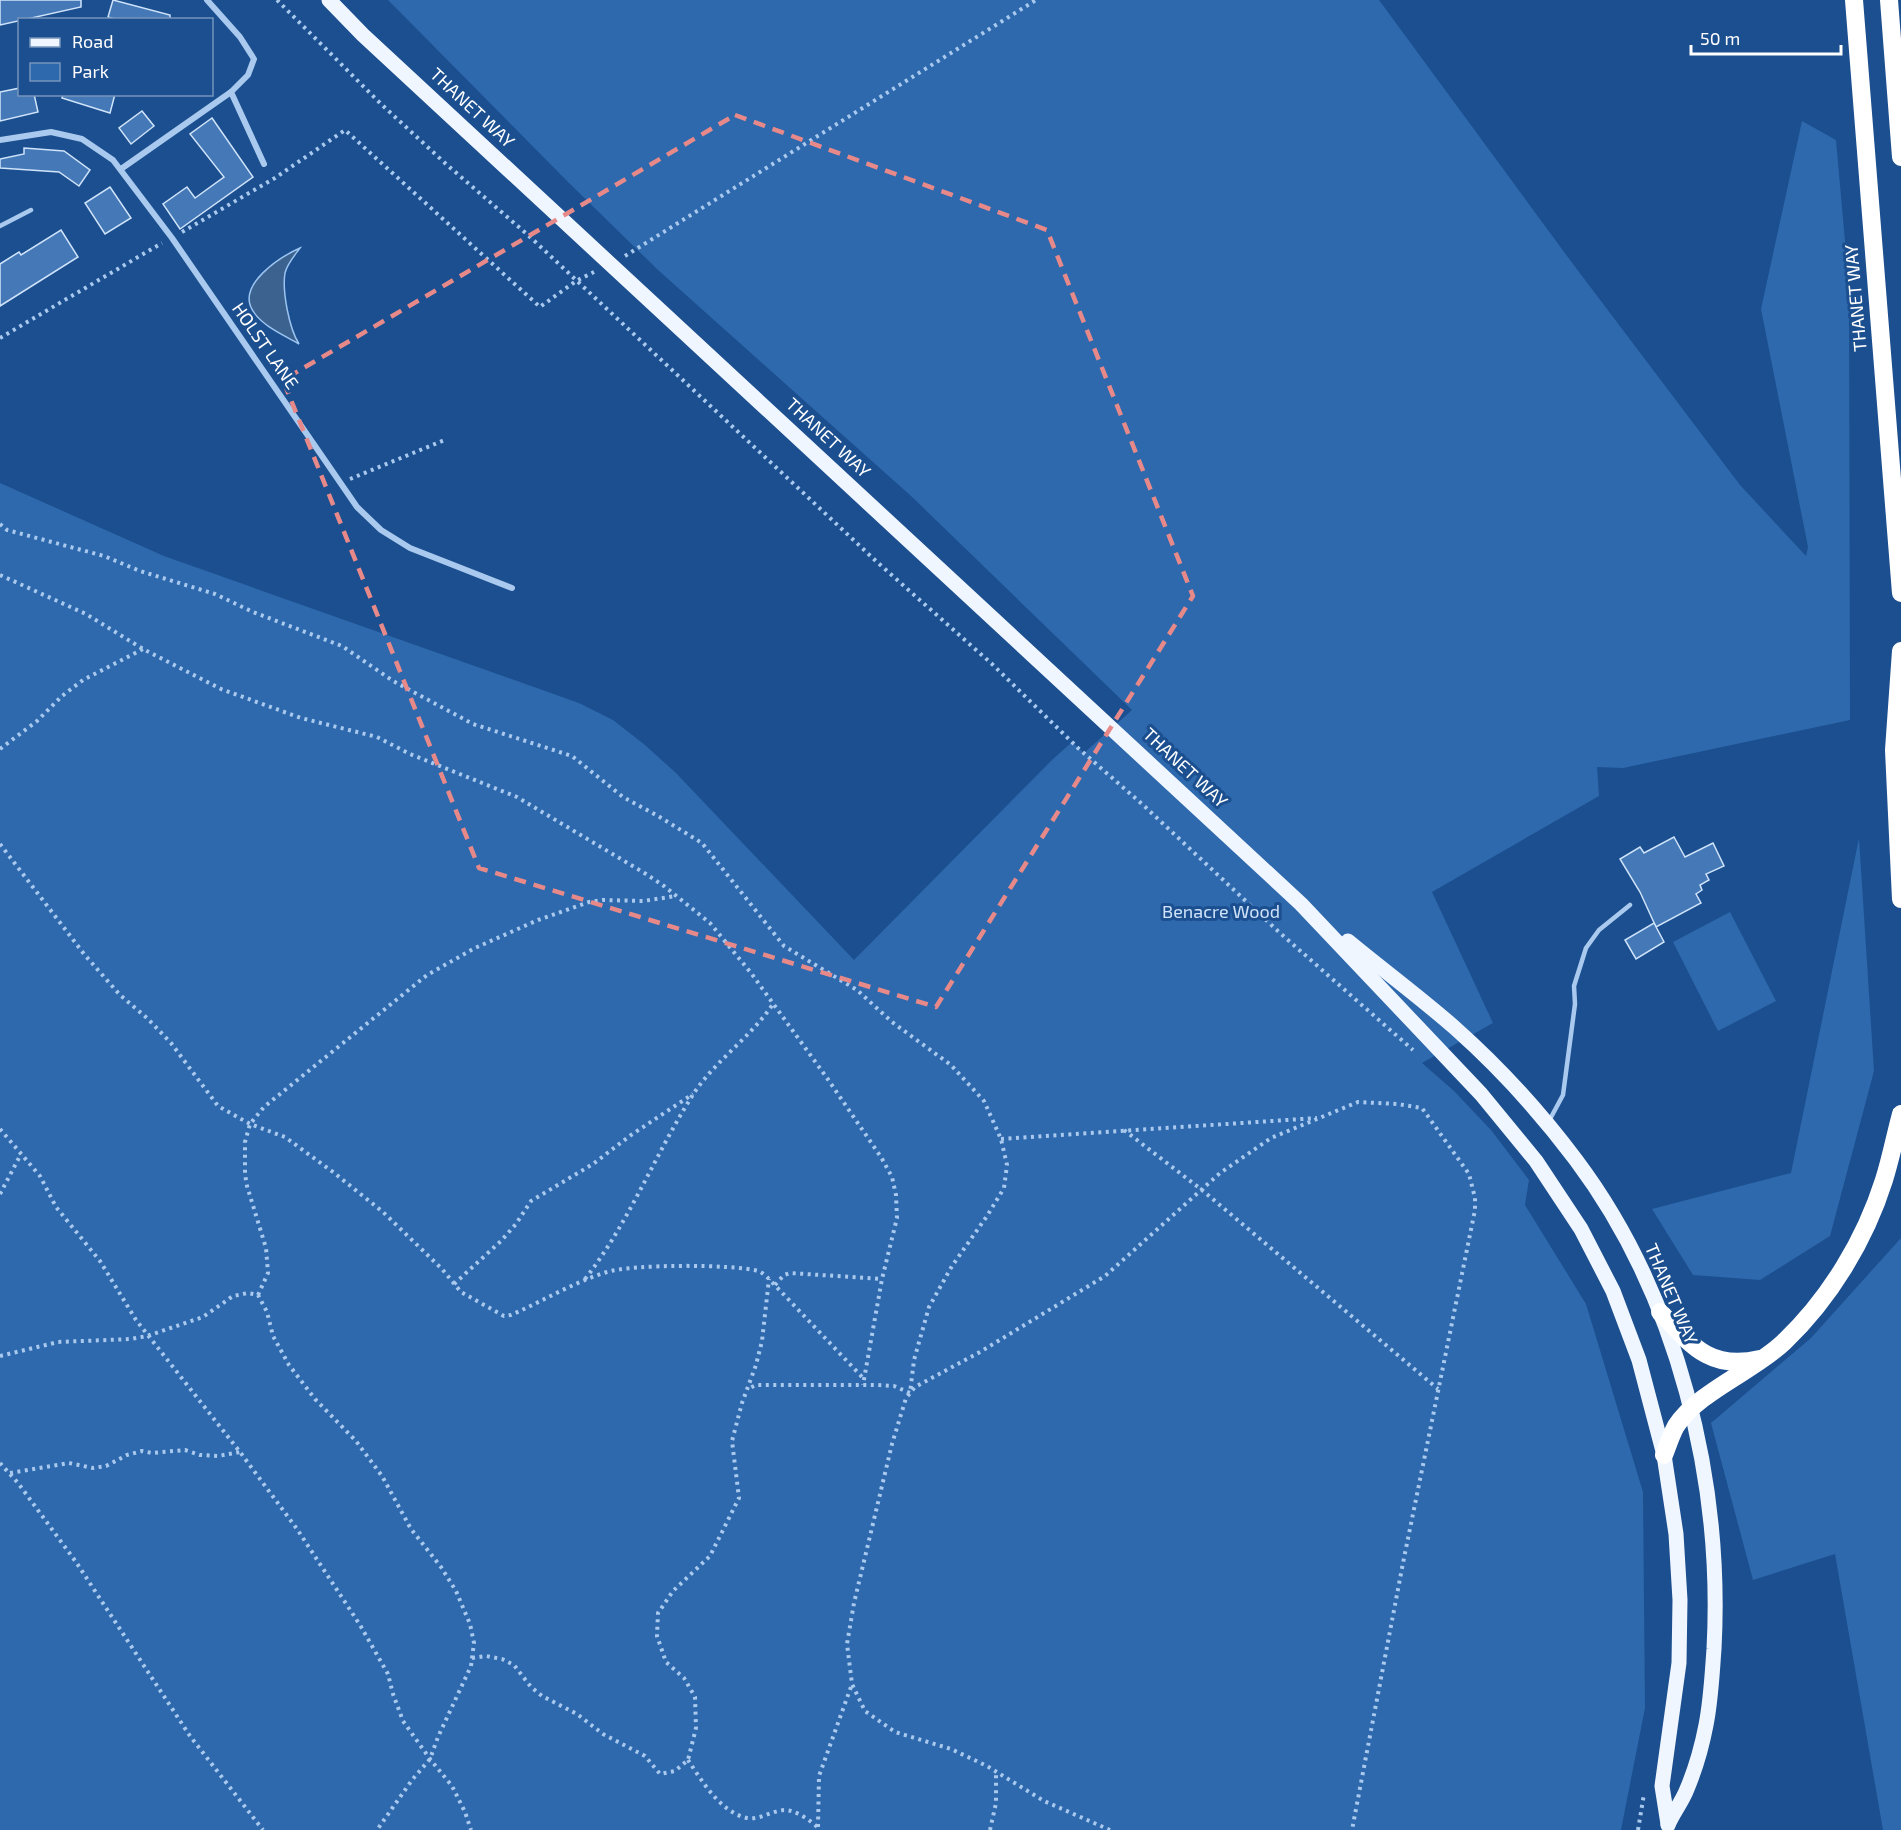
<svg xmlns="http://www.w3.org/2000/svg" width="1901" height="1830" font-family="'Exo 2',sans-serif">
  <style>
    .green { fill: #2e69ad }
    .water { fill: #3c6290; stroke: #9cc4f0; stroke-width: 1.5 }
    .building { fill: #4478b7; stroke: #cfe3fa; stroke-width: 1.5 }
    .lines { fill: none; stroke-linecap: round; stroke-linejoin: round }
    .path { stroke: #a9c9ee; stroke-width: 4; stroke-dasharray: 3 4.5; stroke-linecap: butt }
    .lane { stroke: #a9c9ee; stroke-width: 4.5 }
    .street { stroke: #a9c9ee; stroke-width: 6 }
    .primary { stroke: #f0f6ff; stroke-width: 15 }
    .highway { stroke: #fff; stroke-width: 18 }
    .marked { fill: none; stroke: #e88989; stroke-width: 4.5; stroke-dasharray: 12 8; stroke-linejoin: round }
    .labels { text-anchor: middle; stroke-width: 6; stroke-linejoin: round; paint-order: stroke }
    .street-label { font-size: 18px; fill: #fff; stroke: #1b4f8f }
    .park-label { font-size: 18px; fill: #cfe3fa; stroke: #1b4f8f }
  </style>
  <rect width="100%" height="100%" fill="#1b4f8f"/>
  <g class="green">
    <polygon points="388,0 1379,0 1570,260 1740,485 1806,556 1808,547 1761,309 1802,121 1836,140 1849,286 1850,720 1623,768 1597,767 1599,796 1432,892 1493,1023 1422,1063 1454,1091 1491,1130 1529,1180 1525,1205 1586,1304 1643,1492 1645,1708 1621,1830 0,1830 0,483 164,556 579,703 613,720 645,745 676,773 854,960 1053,759 1072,742 1084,753 1132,710 911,496 658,270 567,181"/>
    <polygon points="1859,838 1874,1071 1830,1236 1760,1280 1693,1275 1652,1209 1791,1173"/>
    <polygon points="1730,912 1776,1001 1718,1031 1673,942"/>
    <polygon points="1901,1238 1901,1830 1883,1830 1835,1554 1753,1580 1711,1423 1811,1338"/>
  </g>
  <path class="water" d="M300 248C295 255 287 264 285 273 282 291 289 328 299 344 284 335 262 326 253 311 236 285 280 257 300 248Z"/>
  <g class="building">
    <polygon points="0,0 81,0 81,7 0,25"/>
    <polygon points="113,0 170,15 170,20 118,20 108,17"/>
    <polygon points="20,88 20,94 34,94 38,112 0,121 0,92"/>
    <polygon points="63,94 115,94 110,113 62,98"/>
    <polygon points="142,111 154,126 131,144 119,128"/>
    <polygon points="212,118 253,177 180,229 163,204 187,187 195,198 224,177 190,134"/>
    <polygon points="24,148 64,151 90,170 79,186 59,172 0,168 0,159 24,154"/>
    <polygon points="110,187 131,218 105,234 85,203"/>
    <polygon points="61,230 78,257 0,306 0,264 19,252 21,255"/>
    <polygon points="1674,837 1685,857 1713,843 1724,866 1706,874 1709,880 1700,885 1702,890 1696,894 1701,903 1656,927 1640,892 1620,859 1640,847 1644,853"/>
    <polygon points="1654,923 1664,942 1636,959 1625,940"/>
  </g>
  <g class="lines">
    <g class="path">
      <polyline points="277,0 381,104 446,164 528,235 877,562 992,664 1078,748 1142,804 1280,933 1413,1050"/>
      <polyline points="182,232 275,178 345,130 540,307 576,281 594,272"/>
      <polyline points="625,256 1036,0"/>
      <polyline points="0,338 162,243"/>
      <polyline points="350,479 447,439"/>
      <polyline points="0,524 7,530 104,556 140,571 215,594 253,612 342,646 393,681 473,724 572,756 623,797 658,816 702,843 784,946 857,990 892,1022 951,1065 984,1101 1001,1139 1007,1165 1004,1188 987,1216 952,1266 929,1307 914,1360 910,1393 894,1386 877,1385 756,1385 748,1389"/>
      <polyline points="0,575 86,614 143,649 221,689 301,718 377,737 410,754 517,797 646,874 664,886 710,923 751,973 827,1078 881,1157 892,1177 896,1195 897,1218 882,1279 863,1385"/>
      <polyline points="0,749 37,721 62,696 83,680 143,649"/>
      <path d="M0 844 84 954 120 995 147 1018 171 1043 218 1106 250 1124 285 1137 333 1172 383 1212 442 1269 461 1292 504 1316 511 1315C543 1301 574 1282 607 1272 632 1264 733 1264 758 1271 762 1272 766 1276 769 1279L864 1379"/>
      <polyline points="0,1129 40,1176 56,1207 100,1261 136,1320 240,1452 297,1529 360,1625 388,1674 393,1694 403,1721 430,1759 452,1786 465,1812 471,1830"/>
      <polyline points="1124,1130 1202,1190 1438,1389"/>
      <polyline points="1001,1139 1317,1118"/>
      <polyline points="0,1194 21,1154"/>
      <path d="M585 1279C629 1223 655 1154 694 1093 716 1060 751 1037 773 1004"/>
      <polyline points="454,1284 501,1241 516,1224 531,1201 593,1164 631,1135 693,1094"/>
      <polyline points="775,1285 784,1275 790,1273 882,1279"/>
      <polyline points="258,1295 268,1273 266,1248 247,1186 245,1174 245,1142 250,1124 264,1107 427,975 475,948 538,920 589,902 603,900 643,901 676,896"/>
      <polyline points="0,1356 58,1342 131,1339 147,1336 203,1317 233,1296 248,1293 258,1295 267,1312 273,1336 289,1365 315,1399 356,1441 382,1476 411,1529 441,1567 456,1591 470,1624 474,1643 471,1666 438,1737 430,1759 412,1780 377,1830"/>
      <polyline points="0,1463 18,1483 76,1562 190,1736 263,1830"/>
      <polyline points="10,1473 69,1463 93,1468 106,1466 127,1455 142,1451 152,1453 185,1450 200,1455 218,1456 240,1452"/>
      <polyline points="472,1658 486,1656 502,1659 514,1665 531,1687 542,1696 577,1714 603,1734 645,1756 660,1774 675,1771 688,1760 696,1728 695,1697 684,1678 666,1662 657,1636 658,1613 673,1591 710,1556 739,1498 732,1441 742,1403 756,1365 762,1341 769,1279"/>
      <path d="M688 1760C702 1781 720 1812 747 1818 760 1820 771 1811 784 1810 796 1810 812 1821 820 1830"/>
      <polyline points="818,1827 819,1776 852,1684"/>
      <polyline points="990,1830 996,1803 996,1773"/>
      <polyline points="1110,1830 1044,1801 987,1766 951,1749 895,1732 865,1711 852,1684 847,1644 854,1603 892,1444 906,1398 915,1387 980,1352 1105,1276 1220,1173 1271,1138 1358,1102 1397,1104 1422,1108 1469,1174 1475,1198 1475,1210 1403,1563 1352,1830"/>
      <polyline points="1638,1830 1644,1794"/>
    </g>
    <g class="lane">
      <polyline points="0,226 31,210"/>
      <polyline points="1549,1121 1563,1095 1575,1004 1574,986 1586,948 1599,930 1630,905"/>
    </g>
    <g class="street">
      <polyline points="231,92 264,164"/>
      <polyline points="0,140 51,132 82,139 113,160 172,238 357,507 381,530 410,548 512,588"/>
      <polyline points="121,169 231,92 248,75 254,59 240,37 207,0"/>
    </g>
    <g class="primary">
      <polyline points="329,0 363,35 1301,904 1481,1094 1536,1161 1581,1229 1613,1291 1639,1360 1664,1455 1676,1534 1680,1600 1679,1663 1662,1786 1668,1824"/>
      <path d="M1348 941C1383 970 1421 998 1455 1028 1500 1068 1540 1112 1576 1160 1678 1296 1723 1481 1714 1649 1712 1675 1711 1700 1706 1725 1702 1746 1695 1770 1687 1789 1682 1802 1673 1813 1668 1825"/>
    </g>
    <g class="highway">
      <polyline points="1854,0 1901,593"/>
      <polyline points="1889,0 1901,157"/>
      <polyline points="1901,651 1894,750 1901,899"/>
      <path d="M1660 1312C1691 1345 1710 1371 1760 1359"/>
      <path d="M1664 1455C1668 1445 1671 1435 1676 1426 1699 1391 1754 1371 1784 1342 1830 1298 1865 1240 1884 1180 1891 1158 1895 1136 1901 1114"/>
    </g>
  </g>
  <path class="marked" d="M735 115 1047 230 1193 596 936 1007 479 868 283 380Z"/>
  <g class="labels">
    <g class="street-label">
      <text transform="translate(472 108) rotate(43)" y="6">THANET WAY</text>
      <text transform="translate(1856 298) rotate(-95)" y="6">THANET WAY</text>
      <text transform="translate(265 346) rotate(55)" y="6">HOLST LANE</text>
      <text transform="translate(828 438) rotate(43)" y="6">THANET WAY</text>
      <text transform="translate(1185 768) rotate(43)" y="6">THANET WAY</text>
      <text transform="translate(1671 1294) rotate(67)" y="6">THANET WAY</text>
    </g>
    <g class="park-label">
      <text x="1221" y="918">Benacre Wood</text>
    </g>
  </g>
  <rect x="18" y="18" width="195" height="78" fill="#1b4f8f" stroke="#7695bc" stroke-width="1.5"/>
  <rect x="30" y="38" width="30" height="9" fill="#f0f6ff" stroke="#7695bc" stroke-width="1.5"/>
  <text x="72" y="48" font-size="18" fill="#ffffff">Road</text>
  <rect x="30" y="63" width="30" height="18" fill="#2e69ad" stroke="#7695bc" stroke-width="1.5"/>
  <text x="72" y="78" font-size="18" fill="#ffffff">Park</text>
  <path d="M1691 45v9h150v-9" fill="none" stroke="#ffffff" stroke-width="3"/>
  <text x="1700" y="45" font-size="18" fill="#ffffff" stroke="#1b4f8f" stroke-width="4.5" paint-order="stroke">50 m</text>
</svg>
